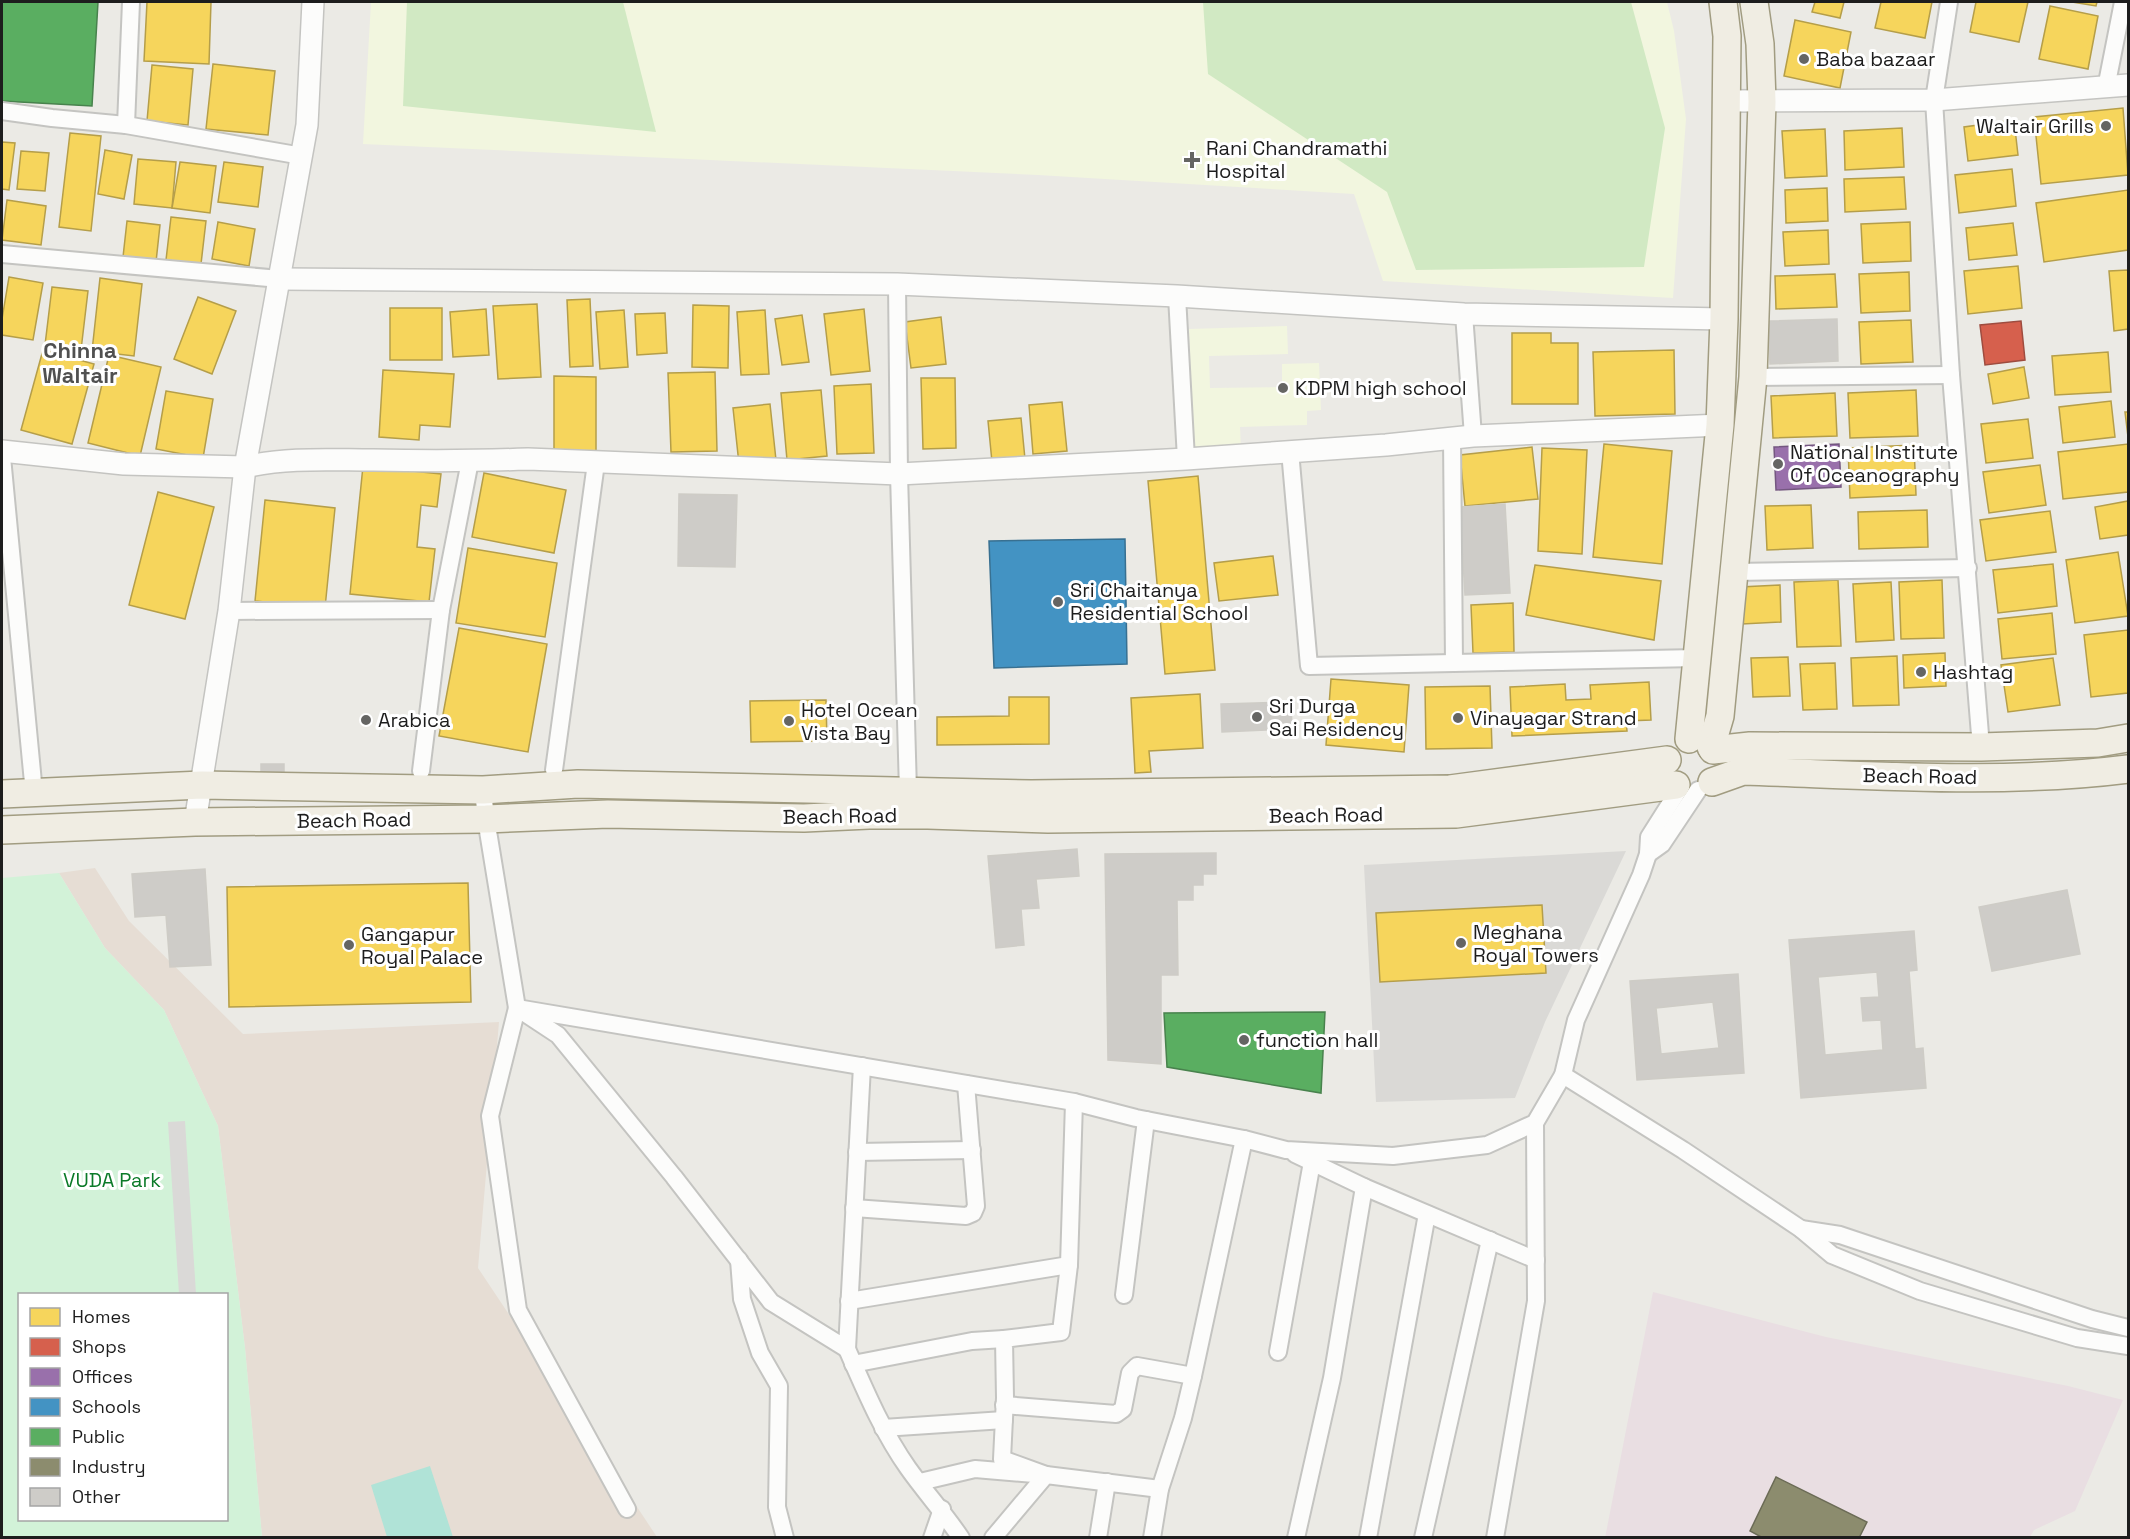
<svg xmlns="http://www.w3.org/2000/svg" width="2130" height="1539" font-family="'Space Grotesk',sans-serif">
  <style>
    .residential { fill: #dad9d6 }
    .industrial { fill: #e9dee2 }
    .education { fill: #f2f6df }
    .military { fill: #e6ddd4 }
    .grass { fill: #d1e9c3 }
    .park { fill: #d2f2d8; fill-rule: evenodd }
    .pitch { fill: #b0e3d7 }
    .parking { fill: #dad9d7 }
    .homes { fill: #f6d55c; stroke: #b59e49; stroke-width: 1.5 }
    .shops { fill: #d6604d; stroke: #9e4c3f; stroke-width: 1.5 }
    .offices { fill: #9970ab; stroke: #745780; stroke-width: 1.5 }
    .schools { fill: #4393c3; stroke: #387091; stroke-width: 1.5 }
    .public { fill: #5aae61; stroke: #48824d; stroke-width: 1.5 }
    .industry { fill: #8c8c6e; stroke: #6b6b56; stroke-width: 1.5 }
    .building { fill: #ceccc8; stroke: #ceccc6; stroke-width: 1.5; fill-rule: evenodd }
    .lines { fill: none; stroke-linecap: round; stroke-linejoin: round }
    .minor-casing { stroke: #c4c4c1; stroke-width: 20 }
    .tertiary-casing { stroke: #c4c4c1; stroke-width: 24 }
    .primary-casing { stroke: #a19c81; stroke-width: 30 }
    .minor { stroke: #fcfcfb; stroke-width: 16 }
    .tertiary { stroke: #fcfcfb; stroke-width: 21 }
    .primary { stroke: #f0ede3; stroke-width: 27 }
    .poi-dot { fill: #656563; stroke: #fff; stroke-width: 2 }
    .labels { text-anchor: middle; stroke-width: 6; stroke-linejoin: round; paint-order: stroke }
    .poi-label { font-size: 20px; fill: #1d1d1d; stroke: #fff; text-anchor: start }
    .street-label { font-size: 20px; fill: #1d1d1d; stroke: #fff }
    .park-label { font-size: 20px; fill: #0b7a28; stroke: #fff }
    .quarter-label { font-size: 22px; font-weight: bold; fill: #505050; stroke: #fff }
  </style>
  <rect width="100%" height="100%" fill="#ebeae5"/>
  <polygon class="residential" points="1626,851 1545,1022 1515,1098 1376,1102 1364,865"/>
  <polygon class="industrial" points="1653,1292 1826,1337 2068,1386 2123,1400 2075,1511 2034,1530 2030,1537 1605,1538"/>
  <g class="education">
    <polygon points="371,2 1667,2 1674,31 1686,119 1673,298 1383,281 1354,194 1038,175 363,144"/>
    <polygon points="1287,326 1288,354 1209,356 1210,388 1282,387 1282,364 1319,363 1321,410 1307,411 1307,425 1240,427 1241,450 1193,451 1189,329"/>
  </g>
  <polygon class="military" points="95,868 129,921 243,1034 499,1022 478,1268 657,1537 262,1537 245,1348 218,1126 164,1010 105,948 59,873"/>
  <g class="grass">
    <polygon points="407,2 623,2 656,132 403,106"/>
    <polygon points="1203,2 1631,2 1665,128 1644,267 1416,270 1387,192 1208,74"/>
  </g>
  <path class="park" d="M59 873 105 948 164 1010 218 1126 245 1348 262 1537 2 1538V878ZM20 1294H226V1520H20Z"/>
  <polygon class="pitch" points="430,1466 453,1537 387,1537 371,1485"/>
  <polygon class="parking" points="185,1121 196,1294 179,1294 168,1122"/>
  <g class="homes">
    <polygon points="147,2 211,2 209,64 144,61"/>
    <polygon points="1815,2 1844,2 1840,18 1812,12"/>
    <polygon points="1881,2 1932,2 1925,38 1875,28"/>
    <polygon points="1976,2 2028,2 2019,42 1970,32"/>
    <polygon points="2072,2 2097,2 2096,6"/>
    <polygon points="2050,6 2098,16 2088,69 2039,59"/>
    <polygon points="1795,20 1851,32 1840,88 1784,76"/>
    <polygon points="213,64 275,71 268,135 206,129"/>
    <polygon points="152,65 193,69 188,125 147,121"/>
    <polygon points="2123,108 2128,175 2041,184 2034,117"/>
    <polygon points="2014,120 2018,155 1968,161 1964,127"/>
    <polygon points="1902,128 1904,167 1845,170 1844,131"/>
    <polygon points="1825,129 1827,176 1785,178 1782,131"/>
    <polygon points="70,133 101,136 91,231 59,227"/>
    <polygon points="2,142 15,143 9,190 2,189"/>
    <polygon points="105,150 132,155 124,199 98,194"/>
    <polygon points="21,151 49,153 45,191 17,189"/>
    <polygon points="138,159 176,162 172,208 134,204"/>
    <polygon points="180,162 216,166 210,213 172,208"/>
    <polygon points="224,162 263,167 258,207 218,202"/>
    <polygon points="2012,169 2016,206 1959,213 1955,175"/>
    <polygon points="1904,177 1906,209 1845,212 1844,179"/>
    <polygon points="1827,188 1828,221 1786,223 1785,190"/>
    <polygon points="2128,190 2128,250 2044,262 2036,203"/>
    <polygon points="7,200 46,206 41,245 2,240"/>
    <polygon points="171,217 206,221 201,264 166,260"/>
    <polygon points="127,221 160,225 156,262 123,257"/>
    <polygon points="218,222 255,229 249,266 212,259"/>
    <polygon points="1910,222 1911,261 1863,263 1861,224"/>
    <polygon points="2013,223 2017,255 1969,260 1966,228"/>
    <polygon points="1828,230 1829,264 1785,266 1783,232"/>
    <polygon points="2018,266 2022,308 1968,314 1964,271"/>
    <polygon points="2128,270 2128,329 2114,331 2109,271"/>
    <polygon points="1909,272 1910,311 1861,313 1859,274"/>
    <polygon points="1835,274 1837,307 1776,309 1775,276"/>
    <polygon points="9,277 43,283 33,340 2,335 2,319"/>
    <polygon points="100,278 142,284 134,356 92,351"/>
    <polygon points="52,287 88,291 81,350 45,345"/>
    <polygon points="198,297 236,311 212,374 174,359"/>
    <polygon points="590,299 593,366 570,367 567,300"/>
    <polygon points="537,304 541,377 498,379 493,306"/>
    <polygon points="693,305 729,306 728,368 692,367"/>
    <rect x="390" y="308" width="52" height="52"/>
    <polygon points="486,309 489,355 453,357 450,312"/>
    <polygon points="864,309 870,371 831,375 824,314"/>
    <polygon points="624,310 628,367 600,369 596,312"/>
    <polygon points="765,310 769,374 741,375 737,312"/>
    <polygon points="665,313 667,353 637,355 635,314"/>
    <polygon points="802,315 809,362 782,365 775,319"/>
    <polygon points="941,317 946,364 911,368 905,322"/>
    <polygon points="1911,320 1913,362 1861,364 1859,322"/>
    <polygon points="1512,333 1551,333 1551,343 1578,343 1578,404 1512,404"/>
    <polygon points="43,350 94,364 72,444 21,430"/>
    <polygon points="1674,350 1675,414 1595,416 1593,352"/>
    <polygon points="2108,352 2111,392 2055,395 2052,356"/>
    <polygon points="109,355 161,367 140,456 88,443"/>
    <polygon points="2024,367 2029,398 1993,404 1988,374"/>
    <polygon points="383,370 454,374 450,427 420,425 419,440 379,437"/>
    <polygon points="715,372 717,451 671,452 668,373"/>
    <polygon points="554,376 596,377 596,453 554,453"/>
    <polygon points="921,378 955,378 956,448 923,449"/>
    <polygon points="871,384 874,453 837,454 834,386"/>
    <polygon points="821,390 827,456 787,460 781,393"/>
    <polygon points="1916,390 1918,436 1850,438 1848,393"/>
    <polygon points="166,391 213,399 203,458 156,449"/>
    <polygon points="1835,393 1837,436 1773,438 1771,396"/>
    <polygon points="2111,401 2115,437 2063,443 2059,407"/>
    <polygon points="1062,402 1067,451 1033,454 1029,405"/>
    <polygon points="770,404 776,460 739,464 733,408"/>
    <polygon points="2125,412 2128,412 2128,437"/>
    <polygon points="1021,418 1025,459 992,462 988,421"/>
    <polygon points="2028,419 2033,458 1986,463 1981,424"/>
    <polygon points="1604,444 1672,451 1662,564 1593,557"/>
    <polygon points="2128,444 2128,492 2063,499 2058,452"/>
    <polygon points="1914,445 1916,495 1850,498 1848,448"/>
    <polygon points="1532,447 1538,499 1465,506 1460,455"/>
    <polygon points="1542,448 1587,450 1582,554 1538,551"/>
    <polygon points="2040,465 2046,505 1989,513 1983,472"/>
    <polygon points="363,466 441,474 437,507 421,505 417,547 435,549 429,602 350,594"/>
    <polygon points="484,473 566,490 554,553 472,537"/>
    <polygon points="1198,476 1215,670 1165,674 1148,481"/>
    <polygon points="158,492 214,507 185,619 129,605"/>
    <polygon points="265,500 335,508 325,608 255,601"/>
    <polygon points="2128,501 2128,535 2100,539 2095,507"/>
    <polygon points="1811,505 1813,548 1767,550 1765,506"/>
    <polygon points="1927,510 1928,547 1859,549 1858,512"/>
    <polygon points="2050,511 2056,552 1986,561 1980,520"/>
    <polygon points="468,548 557,563 545,637 456,623"/>
    <polygon points="2118,552 2128,616 2075,623 2066,560"/>
    <polygon points="1273,556 1278,595 1219,601 1214,563"/>
    <polygon points="2053,564 2057,606 1998,613 1993,570"/>
    <polygon points="1535,565 1661,581 1654,640 1526,615"/>
    <polygon points="1838,580 1841,646 1797,647 1794,582"/>
    <polygon points="1942,580 1944,638 1901,639 1899,582"/>
    <polygon points="1891,582 1894,640 1856,642 1853,584"/>
    <polygon points="1780,585 1781,622 1742,624 1740,587"/>
    <polygon points="1513,603 1514,652 1473,653 1471,605"/>
    <polygon points="2052,613 2056,654 2002,659 1998,619"/>
    <polygon points="459,628 547,644 528,752 439,736"/>
    <polygon points="2128,630 2128,693 2091,697 2084,635"/>
    <polygon points="1945,653 1946,686 1904,688 1903,655"/>
    <polygon points="1897,656 1899,705 1853,706 1851,658"/>
    <polygon points="1788,657 1790,696 1753,697 1751,658"/>
    <polygon points="2053,658 2060,705 2008,712 2001,665"/>
    <polygon points="1835,663 1837,709 1803,710 1800,664"/>
    <polygon points="1331,679 1409,685 1404,752 1326,745"/>
    <polygon points="1649,682 1651,720 1626,721 1627,731 1512,736 1510,687 1565,684 1566,700 1591,699 1590,685"/>
    <polygon points="1490,686 1492,748 1426,749 1425,687"/>
    <polygon points="1200,694 1203,748 1149,751 1151,772 1135,773 1131,698"/>
    <polygon points="1009,697 1049,697 1049,744 937,745 937,717 1009,716"/>
    <polygon points="826,700 827,741 751,742 750,701"/>
    <polygon points="468,883 471,1002 229,1007 227,887"/>
    <polygon points="1542,905 1546,973 1380,982 1376,913"/>
  </g>
  <polygon class="shops" points="2021,321 2025,360 1985,365 1980,325"/>
  <polygon class="offices" points="1839,444 1841,487 1776,490 1774,447"/>
  <polygon class="schools" points="1125,539 1127,664 994,668 989,541"/>
  <g class="public">
    <polygon points="2,2 98,2 92,106 2,101"/>
    <polygon points="1325,1012 1321,1093 1167,1067 1164,1013"/>
  </g>
  <polygon class="industry" points="1776,1477 1867,1522 1859,1538 1763,1538 1750,1531"/>
  <g class="building">
    <polygon points="1837,319 1838,361 1770,364 1768,321"/>
    <polygon points="679,494 737,495 735,567 678,566"/>
    <polygon points="1505,504 1510,593 1465,595 1460,507"/>
    <polygon points="1291,702 1292,729 1222,732 1221,704"/>
    <polygon points="261,764 284,764 284,773 261,772"/>
    <polygon points="1077,849 1079,876 1036,879 1039,908 1021,909 1024,945 996,948 988,856"/>
    <polygon points="1216,853 1216,874 1203,874 1203,885 1193,885 1193,900 1177,900 1178,975 1161,975 1161,1064 1108,1060 1105,854"/>
    <polygon points="205,869 211,965 170,967 166,915 135,917 132,874"/>
    <polygon points="2067,890 2080,954 1992,971 1979,907"/>
    <path d="M1914 931 1917 970 1909 971 1915 1049 1923 1048 1926 1088 1801 1098 1789 940ZM1877 972 1879 997 1861 998 1863 1021 1881 1020 1883 1050 1825 1055 1818 977Z"/>
    <path d="M1738 974 1744 1073 1637 1080 1630 981ZM1713 1002 1719 1048 1661 1054 1656 1008Z"/>
  </g>
  <g class="lines">
    <defs>
      <g id="minor">
        <polyline points="1949,2 1934,100 1951,375 1981,747"/>
        <polyline points="2106,88 2123,2"/>
        <polyline points="2,111 52,118 126,125 302,156"/>
        <polyline points="126,125 131,2"/>
        <polyline points="2,254 280,279"/>
        <polyline points="897,284 899,474 908,791"/>
        <polyline points="1177,296 1186,459"/>
        <polyline points="1464,314 1473,436"/>
        <polyline points="1753,377 1951,375"/>
        <polyline points="1452,438 1454,663"/>
        <polyline points="1290,451 1309,666 1697,658"/>
        <polyline points="2,457 34,793"/>
        <polyline points="1734,572 1968,568"/>
        <polyline points="229,611 441,610"/>
        <polyline points="554,770 596,463"/>
        <polyline points="421,771 441,610 470,461"/>
        <polyline points="483,790 486,819 517,1008 1074,1102 1136,1118 1244,1139 1286,1150 1393,1156 1487,1145 1535,1123 1563,1075 1576,1020 1641,875 1648,854 1649,837 1680,788"/>
        <polyline points="1648,854 1662,844 1698,790"/>
        <polyline points="1563,1075 1683,1150 1801,1229 1832,1255 1920,1291 2077,1338 2128,1346"/>
        <polyline points="857,1152 972,1150"/>
        <polyline points="1295,1154 1364,1187 1332,1378 1296,1538"/>
        <polyline points="1364,1187 1536,1260"/>
        <polyline points="854,1208 966,1216 973,1213 976,1206 966,1084"/>
        <polyline points="1801,1229 1840,1235 2092,1319 2128,1328"/>
        <polyline points="739,1260 742,1299 760,1353 779,1386 777,1507 785,1538"/>
        <polyline points="1124,1295 1146,1120"/>
        <polyline points="849,1301 1069,1265"/>
        <path d="M847 1349C865 1390 882 1431 908 1468 925 1492 944 1513 961 1538"/>
        <polyline points="1278,1352 1312,1162"/>
        <polyline points="853,1364 972,1341 1004,1339"/>
        <polyline points="1004,1405 1116,1414 1123,1409 1130,1373 1137,1366 1193,1376"/>
        <polyline points="883,1428 1004,1420"/>
        <polyline points="920,1482 975,1469 1046,1475 1160,1489"/>
        <polyline points="627,1509 518,1310 490,1116 517,1008 558,1035 674,1177 771,1302 847,1349 862,1066"/>
        <polyline points="932,1538 942,1509"/>
        <polyline points="993,1538 1046,1475 1002,1459 1005,1398 1004,1339 1061,1332 1069,1265 1074,1102"/>
        <polyline points="1098,1538 1107,1482"/>
        <polyline points="1152,1538 1160,1489 1183,1418 1193,1376 1244,1139"/>
        <polyline points="1368,1538 1427,1214"/>
        <polyline points="1423,1538 1490,1240"/>
        <polyline points="1495,1538 1536,1301 1535,1123"/>
      </g>
      <g id="tertiary">
        <polyline points="1726,101 1934,100 2128,85"/>
        <polyline points="280,279 897,284 1177,296 1464,314 1724,319"/>
        <path d="M2 451 124 464 245 467C287 457 330 460 373 460 425 461 476 461 528 459L899 474 1186 459 1386 445 1473 436 1720 425"/>
        <polyline points="195,822 229,611 245,467 307,125 313,2"/>
      </g>
      <g id="primary">
        <polyline points="1689,739 1720,425 1724,319 1727,36 1723,2"/>
        <polyline points="1711,747 1720,716 1753,377 1762,102 1760,44 1754,2"/>
        <polyline points="1713,750 1750,746 1981,747 2098,743 2128,738"/>
        <path d="M1712 782 1743 771C1871 775 2001 785 2128 769"/>
        <polyline points="2,794 202,785 483,790 578,784 1031,794 1450,789 1667,760"/>
        <polyline points="2,830 195,822 486,819 608,814 804,818 869,815 928,815 1048,819 1456,814 1676,785"/>
      </g>
    </defs>
    <use href="#minor" class="minor-casing"/>
    <use href="#tertiary" class="tertiary-casing"/>
    <use href="#primary" class="primary-casing"/>
    <use href="#minor" class="minor"/>
    <use href="#tertiary" class="tertiary"/>
    <use href="#primary" class="primary"/>
  </g>
  <g class="poi-dot">
    <circle cx="1804" cy="59" r="6"/>
    <circle cx="2106" cy="126" r="6"/>
    <path d="M1189 151h6v6h6v6h-6v6h-6v-6h-6v-6h6z"/>
    <circle cx="1283" cy="388" r="6"/>
    <circle cx="1778" cy="464" r="6"/>
    <circle cx="1058" cy="602" r="6"/>
    <circle cx="1921" cy="672" r="6"/>
    <circle cx="1257" cy="717" r="6"/>
    <circle cx="1458" cy="718" r="6"/>
    <circle cx="366" cy="720" r="6"/>
    <circle cx="789" cy="721" r="6"/>
    <circle cx="1461" cy="943" r="6"/>
    <circle cx="349" cy="945" r="6"/>
    <circle cx="1244" cy="1040" r="6"/>
  </g>
  <g class="labels">
    <g class="poi-label">
      <text x="1816" y="66">Baba bazaar</text>
      <text x="2094" y="133" text-anchor="end">Waltair Grills</text>
      <text x="1206" y="155">Rani Chandramathi<tspan x="1206" dy="23">Hospital</tspan></text>
      <text x="1295" y="395">KDPM high school</text>
      <text x="1790" y="459">National Institute<tspan x="1790" dy="23">Of Oceanography</tspan></text>
      <text x="1070" y="597">Sri Chaitanya<tspan x="1070" dy="23">Residential School</tspan></text>
      <text x="1933" y="679">Hashtag</text>
      <text x="1269" y="713">Sri Durga<tspan x="1269" dy="23">Sai Residency</tspan></text>
      <text x="801" y="717">Hotel Ocean<tspan x="801" dy="23">Vista Bay</tspan></text>
      <text x="1470" y="725">Vinayagar Strand</text>
      <text x="378" y="727">Arabica</text>
      <text x="1473" y="939">Meghana<tspan x="1473" dy="23">Royal Towers</tspan></text>
      <text x="361" y="941">Gangapur<tspan x="361" dy="23">Royal Palace</tspan></text>
      <text x="1256" y="1047">function hall</text>
    </g>
    <g class="street-label">
      <text transform="translate(1920 776) rotate(1)" y="7">Beach Road</text>
      <text transform="translate(1326 815) rotate(-1)" y="7">Beach Road</text>
      <text transform="translate(840 816) rotate(-1)" y="7">Beach Road</text>
      <text transform="translate(354 820) rotate(-1)" y="7">Beach Road</text>
    </g>
    <g class="park-label">
      <text x="112" y="1187">VUDA Park</text>
    </g>
    <g class="quarter-label">
      <text x="80" y="358">Chinna<tspan x="80" dy="25">Waltair</tspan></text>
    </g>
  </g>
  <rect width="2130" height="1539" fill="none" stroke="#1d1d1d" stroke-width="6"/>
  <rect x="18" y="1293" width="210" height="228" fill="#ffffff" stroke="#a5a5a5" stroke-width="1.5"/>
  <rect x="30" y="1308" width="30" height="18" fill="#f6d55c" stroke="#a5a5a5" stroke-width="1.5"/>
  <text x="72" y="1323" font-size="18" fill="#1d1d1d">Homes</text>
  <rect x="30" y="1338" width="30" height="18" fill="#d6604d" stroke="#a5a5a5" stroke-width="1.5"/>
  <text x="72" y="1353" font-size="18" fill="#1d1d1d">Shops</text>
  <rect x="30" y="1368" width="30" height="18" fill="#9970ab" stroke="#a5a5a5" stroke-width="1.5"/>
  <text x="72" y="1383" font-size="18" fill="#1d1d1d">Offices</text>
  <rect x="30" y="1398" width="30" height="18" fill="#4393c3" stroke="#a5a5a5" stroke-width="1.5"/>
  <text x="72" y="1413" font-size="18" fill="#1d1d1d">Schools</text>
  <rect x="30" y="1428" width="30" height="18" fill="#5aae61" stroke="#a5a5a5" stroke-width="1.5"/>
  <text x="72" y="1443" font-size="18" fill="#1d1d1d">Public</text>
  <rect x="30" y="1458" width="30" height="18" fill="#8c8c6e" stroke="#a5a5a5" stroke-width="1.5"/>
  <text x="72" y="1473" font-size="18" fill="#1d1d1d">Industry</text>
  <rect x="30" y="1488" width="30" height="18" fill="#ceccc8" stroke="#a5a5a5" stroke-width="1.5"/>
  <text x="72" y="1503" font-size="18" fill="#1d1d1d">Other</text>
</svg>
